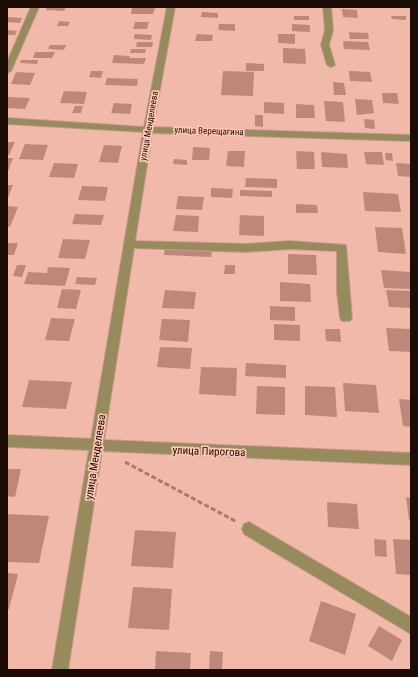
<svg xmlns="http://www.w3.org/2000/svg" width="418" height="677" font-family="'Roboto Condensed',sans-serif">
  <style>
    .building { fill: #bd887a }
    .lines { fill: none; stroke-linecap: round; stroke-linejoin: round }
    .street-casing { stroke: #cb9a8c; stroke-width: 2 }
    .path { stroke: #a67b70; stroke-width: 3; stroke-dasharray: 5 2.5; stroke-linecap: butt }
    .street { fill: #978b5d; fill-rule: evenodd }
    .labels { text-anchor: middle; stroke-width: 3.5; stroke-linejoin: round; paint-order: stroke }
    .far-street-label { font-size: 9px; fill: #1d0b06; stroke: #ffc6b6 }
    .street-label { font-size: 11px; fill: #1d0b06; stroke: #ffc6b6 }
  </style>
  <rect width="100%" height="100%" fill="#f1b9aa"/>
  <g class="building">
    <polygon points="47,7 66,7 64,11 46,10"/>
    <polygon points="132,7 155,8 153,14 131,14"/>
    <polygon points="342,9 357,10 358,18 343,17"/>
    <polygon points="202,12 218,13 218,18 201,17"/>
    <rect x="294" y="16" width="15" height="4"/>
    <polygon points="391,16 406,16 406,20 392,19"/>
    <polygon points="7,17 22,18 20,23 7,22"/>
    <polygon points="59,21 70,22 68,26 57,26"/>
    <polygon points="135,22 149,22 147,29 133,29"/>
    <polygon points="219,24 235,24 235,31 218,30"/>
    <polygon points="292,24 310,25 310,32 292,31"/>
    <polygon points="7,30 17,31 15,35 7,35"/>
    <polygon points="349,32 368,33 369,39 350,39"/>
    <polygon points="135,34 152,35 151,40 134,39"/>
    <polygon points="197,34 213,35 212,41 195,41"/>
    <polygon points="278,34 295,34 295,44 278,43"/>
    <polygon points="343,41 368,42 370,50 344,49"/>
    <polygon points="137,42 153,42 152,47 136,47"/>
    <polygon points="50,45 66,45 64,50 48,49"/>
    <polygon points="283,48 305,49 306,64 283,63"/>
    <polygon points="131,49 146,49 145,53 130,53"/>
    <polygon points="35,52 55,52 52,58 33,58"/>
    <polygon points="114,55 130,56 129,58 146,58 144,64 112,63"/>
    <polygon points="21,60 38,60 37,64 20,63"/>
    <polygon points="246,63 264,64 264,71 246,71"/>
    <polygon points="91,71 103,71 101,78 89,77"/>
    <polygon points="223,71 254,72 253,96 221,95"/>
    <polygon points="349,71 370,72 372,82 350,81"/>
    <polygon points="16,72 35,73 30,85 11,84"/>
    <polygon points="107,78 138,79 137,86 105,85"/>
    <polygon points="333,82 344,83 346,95 334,95"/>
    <polygon points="64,91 87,92 84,104 60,103"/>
    <polygon points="382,93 397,93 399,104 383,103"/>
    <polygon points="8,97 30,98 25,109 7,108"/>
    <polygon points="355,99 372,100 374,113 357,115"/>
    <polygon points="324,101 343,102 345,122 326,121"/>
    <polygon points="264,102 284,103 284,114 264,113"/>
    <polygon points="114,103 132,104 130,114 111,113"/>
    <polygon points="296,104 314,105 315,118 296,118"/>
    <polygon points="75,106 83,106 81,113 72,113"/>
    <polygon points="255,115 263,115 263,127 255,126"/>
    <polygon points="364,119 374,120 375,129 365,128"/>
    <polygon points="7,142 15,142 9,155 7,155"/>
    <polygon points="25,144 48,145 43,160 19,159"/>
    <polygon points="104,145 122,146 118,163 99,162"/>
    <polygon points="193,147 210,148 209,160 192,160"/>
    <polygon points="228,151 245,151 244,167 226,166"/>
    <polygon points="296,151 314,152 315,169 297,169"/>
    <polygon points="321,152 347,154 348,168 322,167"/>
    <polygon points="364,152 382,152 384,165 366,164"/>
    <polygon points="385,153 392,153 393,161 386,160"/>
    <polygon points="7,158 13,158 7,174"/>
    <polygon points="174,159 187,160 187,165 173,164"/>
    <polygon points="54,163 78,164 74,178 49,177"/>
    <polygon points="396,163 411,164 411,177 398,176"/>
    <polygon points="246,178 277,179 277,188 245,187"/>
    <polygon points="7,185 13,185 7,200"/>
    <polygon points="82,186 108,187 105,201 78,200"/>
    <polygon points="211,188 233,189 232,198 211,197"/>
    <polygon points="240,190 272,191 272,197 240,196"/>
    <polygon points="363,192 398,194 401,212 365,211"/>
    <polygon points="178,196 204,197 202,210 176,209"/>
    <polygon points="296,204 317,205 318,213 296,213"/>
    <polygon points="7,206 18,207 10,227 7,226"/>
    <polygon points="75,214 104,215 101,225 72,224"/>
    <polygon points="176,215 199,216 198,232 173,231"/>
    <polygon points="240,215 264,216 264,236 239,235"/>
    <polygon points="375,227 402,228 406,254 378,252"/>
    <polygon points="63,239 90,240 85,259 58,258"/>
    <polygon points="7,243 18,243 14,255 7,255"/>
    <polygon points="165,249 212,251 211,257 164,255"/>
    <polygon points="288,254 316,255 317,275 288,274"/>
    <polygon points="17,265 26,265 22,277 13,276"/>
    <polygon points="225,265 235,265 235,274 224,274"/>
    <polygon points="48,267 70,268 65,286 24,284 28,272 47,273"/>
    <polygon points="381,270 410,272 411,289 384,288"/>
    <polygon points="77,277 97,278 95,285 75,284"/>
    <polygon points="280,282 310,284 311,302 280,301"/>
    <polygon points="62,289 81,290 76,309 57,308"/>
    <polygon points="165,290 196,292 194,309 162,308"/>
    <polygon points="386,290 411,291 411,308 389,307"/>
    <polygon points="270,306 295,307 295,321 270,320"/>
    <polygon points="51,318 75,319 69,341 45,340"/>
    <polygon points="162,319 190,320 188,342 159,340"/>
    <polygon points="274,324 300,325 300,341 274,340"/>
    <polygon points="386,328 411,329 411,352 389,351"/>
    <polygon points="325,329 340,329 341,342 326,341"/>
    <polygon points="160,347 192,348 190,369 157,367"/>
    <polygon points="246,363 286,365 286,378 245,376"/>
    <polygon points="201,367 237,368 236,396 199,394"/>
    <polygon points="29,380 72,382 66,409 22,407"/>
    <polygon points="343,383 376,385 379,413 345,411"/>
    <polygon points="257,386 285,387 285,415 256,414"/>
    <polygon points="305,386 335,387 337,417 305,415"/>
    <polygon points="399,399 411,400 411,427 403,426"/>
    <polygon points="7,469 21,469 15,497 7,496"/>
    <polygon points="406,497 411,498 411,520 409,520"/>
    <polygon points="327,502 357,504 359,529 328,527"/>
    <polygon points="7,514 49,516 39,563 7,562"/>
    <polygon points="135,530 176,532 173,568 131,566"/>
    <polygon points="374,539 386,540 387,557 375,556"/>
    <polygon points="393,539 411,540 411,575 396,574"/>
    <polygon points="7,573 18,574 9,609 7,609"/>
    <polygon points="133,587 172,589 169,630 128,628"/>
    <polygon points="321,601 356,614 345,655 309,641"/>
    <polygon points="379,626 402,640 392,661 368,646"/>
    <polygon points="156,651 191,653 190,670 155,670"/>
    <polygon points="210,651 223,652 222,670 209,670"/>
  </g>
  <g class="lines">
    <defs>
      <g id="street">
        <polygon points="31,7 39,7 11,71 7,73 7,62"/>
        <polygon points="167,7 175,7 153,127 411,135 411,141 152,133 135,241 246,244 289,241 346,245 352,318 350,321 342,321 340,318 337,292 337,251 289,249 246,252 134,248 104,440 411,453 411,465 102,451 68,670 52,670 89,450 7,447 7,435 91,439 143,132 7,124 7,118 144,127"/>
        <polygon points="323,7 331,7 333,30 329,45 335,65 331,67 327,65 321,45 325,30"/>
        <polygon points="249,522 411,617 411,634 244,534 242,529 244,524"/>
      </g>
    </defs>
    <use href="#street" class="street-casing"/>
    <polyline class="path" points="125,462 237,522"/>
    <use href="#street" class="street"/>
  </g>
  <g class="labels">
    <g class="far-street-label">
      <text transform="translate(149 126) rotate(-80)" y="3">улица Менделеева</text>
      <text transform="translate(209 131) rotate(2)" y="3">улица Верещагина</text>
    </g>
    <g class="street-label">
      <text transform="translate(209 451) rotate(2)" y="4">улица Пирогова</text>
      <text transform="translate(95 457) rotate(-81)" y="4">улица Менделеева</text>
    </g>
  </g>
  <rect width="418" height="677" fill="none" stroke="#1d0b06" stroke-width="16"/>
</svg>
